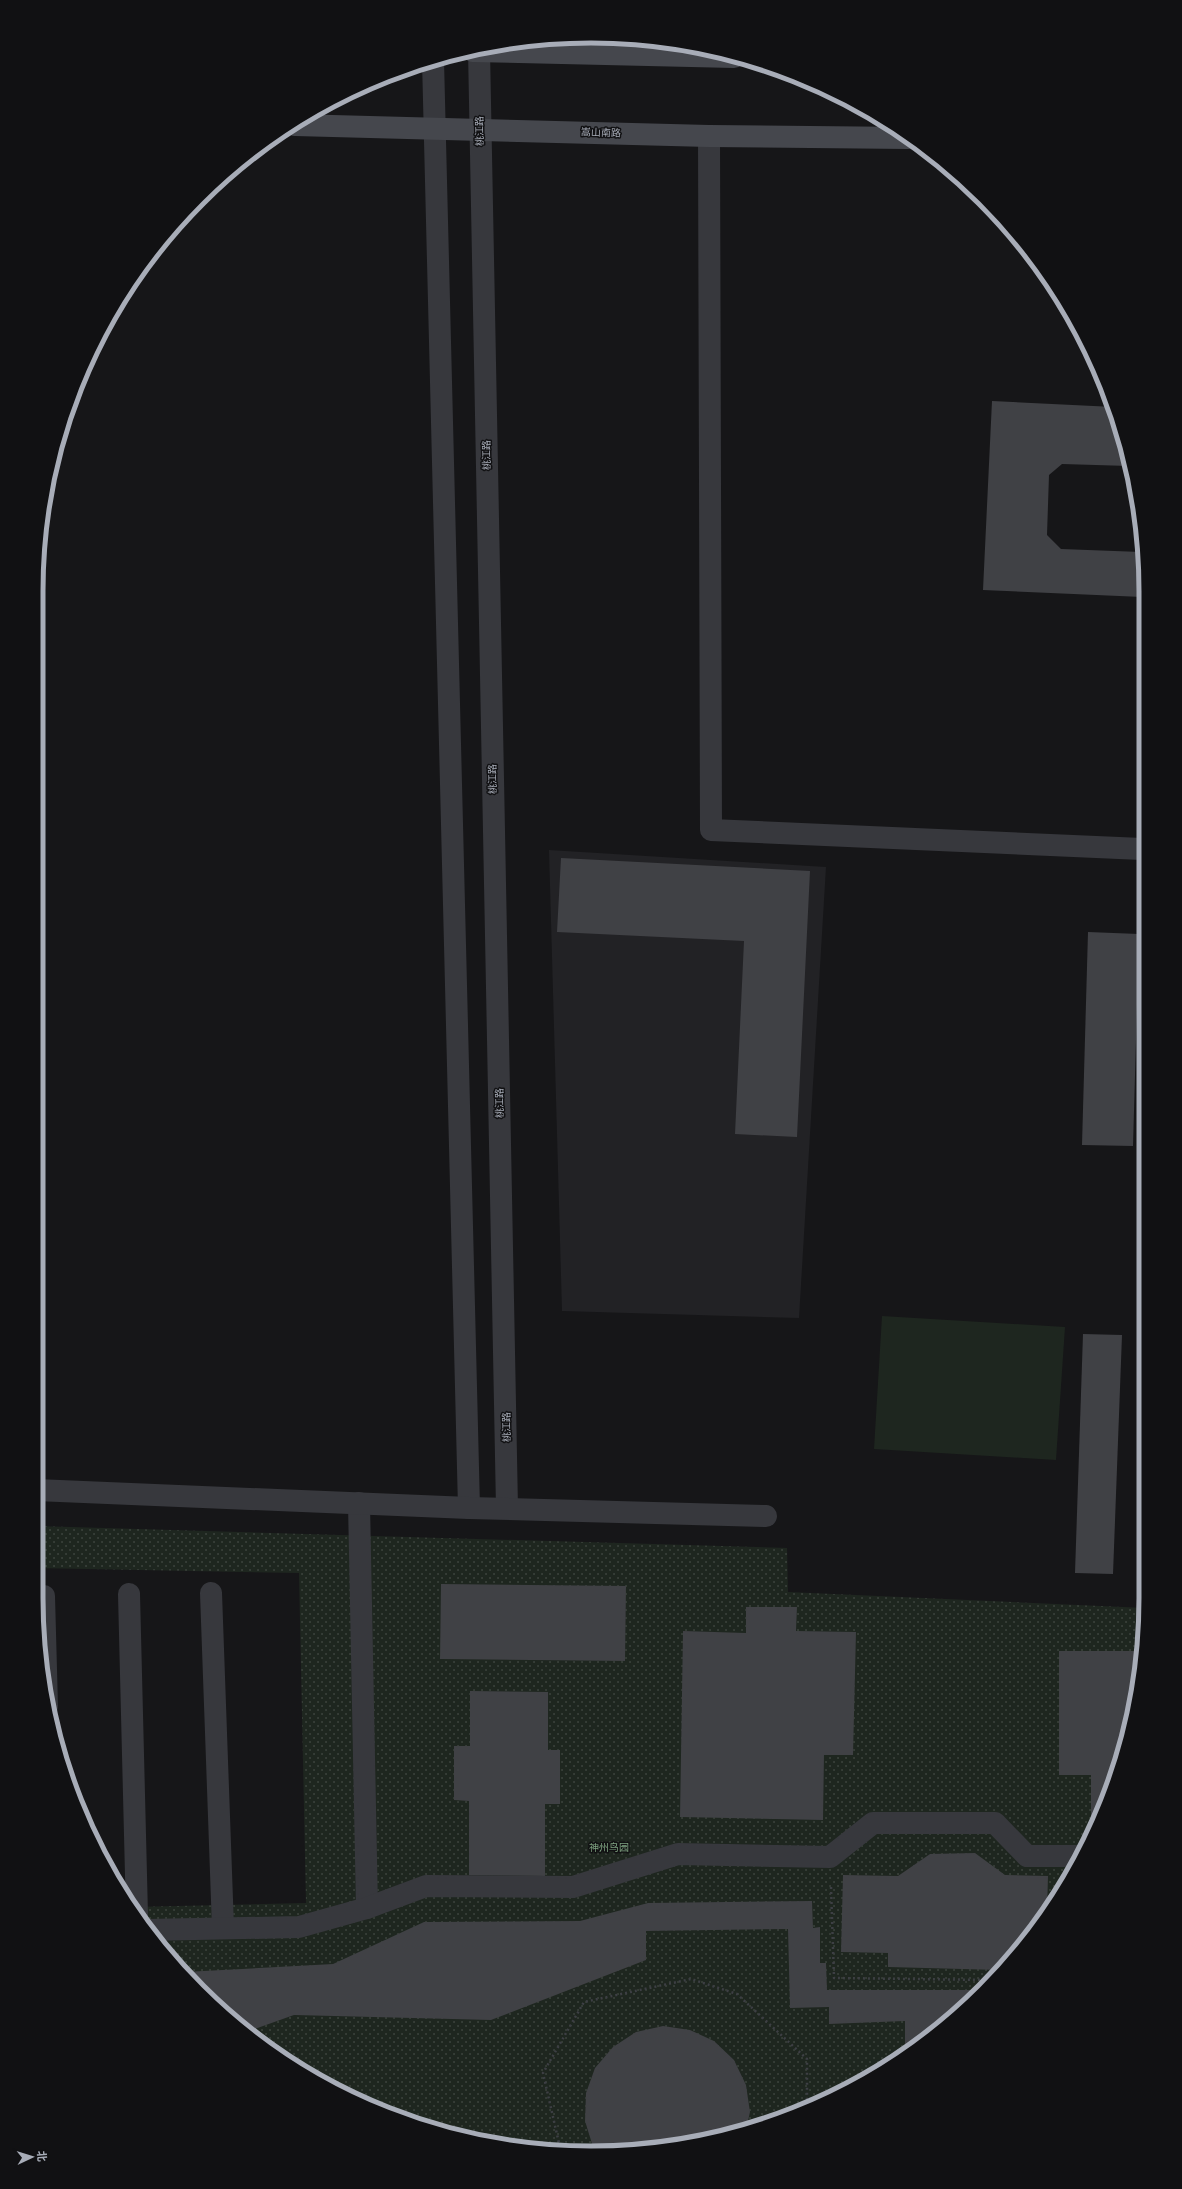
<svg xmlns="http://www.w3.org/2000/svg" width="1182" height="2189" font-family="'Archivo Narrow','Noto Sans SC',sans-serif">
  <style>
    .built { fill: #222225 }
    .grass { fill: #1e261f }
    .park { fill: url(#park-dots) }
    .building { fill: #404145 }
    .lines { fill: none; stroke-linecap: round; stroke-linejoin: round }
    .path { stroke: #3d3f44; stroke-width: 2.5; stroke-dasharray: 2 3; stroke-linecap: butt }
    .minor { stroke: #37383d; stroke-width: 22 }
    .tertiary { stroke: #37383d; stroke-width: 22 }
    .secondary { stroke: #45474d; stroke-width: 22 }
    .labels { text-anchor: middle; stroke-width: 3; stroke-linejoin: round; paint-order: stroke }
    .street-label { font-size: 10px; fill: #a8adb8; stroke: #111113 }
    .park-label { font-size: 10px; fill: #7fa381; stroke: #111113 }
    .rim { fill: none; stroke: #a8adb8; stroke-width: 5 }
  </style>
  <defs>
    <pattern id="park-dots" width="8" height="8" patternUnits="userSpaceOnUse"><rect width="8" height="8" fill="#1e261f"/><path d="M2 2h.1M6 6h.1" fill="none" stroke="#3c433d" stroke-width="1.8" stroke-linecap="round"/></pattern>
  </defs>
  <rect width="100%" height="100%" fill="#161618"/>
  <polygon class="built" points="549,850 826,867 799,1318 562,1311"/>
  <polygon class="grass" points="882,1316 1065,1327 1056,1460 874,1449"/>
  <polygon class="park" points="36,1526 787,1548 788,1592 1145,1608 1145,1634 1127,1742 1072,1875 1031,1936 957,2015 899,2060 804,2111 734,2134 628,2152 554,2152 448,2134 378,2111 283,2060 225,2015 151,1936 132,1907 306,1903 299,1573 36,1568"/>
  <g class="building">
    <polygon points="992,401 1114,407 1129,466 1062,464 1049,475 1047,535 1061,549 1141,552 1142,597 983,590"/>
    <polygon points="561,858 810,871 797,1137 735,1134 744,941 557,932"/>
    <polygon points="1088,932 1139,934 1133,1146 1082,1145"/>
    <polygon points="1083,1334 1122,1335 1113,1574 1075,1573"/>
    <polygon points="441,1584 626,1586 625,1661 440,1659"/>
    <polygon points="746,1607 797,1607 796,1631 856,1632 853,1755 824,1755 823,1820 680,1817 683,1631 746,1633"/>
    <polygon points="1059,1651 1142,1651 1127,1742 1091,1828 1091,1775 1059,1775"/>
    <polygon points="470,1691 548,1692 548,1750 560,1750 560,1804 545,1804 545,1876 469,1875 469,1801 454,1800 454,1746 470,1746"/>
    <polygon points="975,1853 1005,1875 1048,1876 1047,1912 1031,1936 1017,1951 1010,1951 1010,1959 999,1970 888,1967 888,1953 841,1952 843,1875 898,1876 930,1854"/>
    <polygon points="1060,1882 1068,1882 1060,1893"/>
    <polygon points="812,1901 813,1928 820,1927 820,1963 826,1963 827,1990 980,1990 957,2015 905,2055 905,2021 829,2024 829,2007 790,2008 788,1929 646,1931 646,1960 491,2020 294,2015 246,2032 225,2015 184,1972 333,1964 424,1922 580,1921 648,1903"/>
    <polygon points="663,2026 690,2030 714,2041 734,2060 746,2085 750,2112 746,2130 734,2134 628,2152 597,2152 593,2147 585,2121 586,2093 595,2068 613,2047 636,2032"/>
  </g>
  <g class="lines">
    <g class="path">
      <polyline points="831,1887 834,1978 990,1980"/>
      <polyline points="561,2152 543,2073 584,2002 691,1979 737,1994 807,2059 807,2109"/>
    </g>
    <g class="minor">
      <polyline points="709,136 711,830 1142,849"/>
      <polyline points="359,1503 367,1908"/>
      <polyline points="211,1593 223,1928"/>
      <polyline points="129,1594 137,1915"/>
      <polyline points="44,1596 47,1706"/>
      <polyline points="147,1930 299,1927 367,1908 426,1886 573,1887 678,1854 830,1857 873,1823 995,1823 1027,1856 1080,1856"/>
    </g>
    <g class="tertiary">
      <polyline points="479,50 507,1508"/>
      <polyline points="433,60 469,1508"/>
      <polyline points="36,1490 469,1508 766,1516"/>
    </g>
    <g class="secondary">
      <polyline points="473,51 734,57"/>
      <polyline points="295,125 709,136 908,138"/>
    </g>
  </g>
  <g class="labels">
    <g class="street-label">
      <text transform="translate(479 131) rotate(-91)" y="4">桃江路</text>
      <text transform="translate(601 132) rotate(2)" y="4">嵩山南路</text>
      <text transform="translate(486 455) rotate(-91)" y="4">桃江路</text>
      <text transform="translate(492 779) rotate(-91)" y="4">桃江路</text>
      <text transform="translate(499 1103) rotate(-91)" y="4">桃江路</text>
      <text transform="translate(506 1427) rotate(-91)" y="4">桃江路</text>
    </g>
    <g class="park-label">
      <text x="609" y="1851">神州鸟园</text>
    </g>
  </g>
  <path d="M0 0H1182V2189H0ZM591 43H591A548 548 0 0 1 1139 591V1598A548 548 0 0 1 591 2146H591A548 548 0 0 1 43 1598V591A548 548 0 0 1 591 43Z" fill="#111113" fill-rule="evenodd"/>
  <path class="rim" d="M591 43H591A548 548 0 0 1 1139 591V1598A548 548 0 0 1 591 2146H591A548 548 0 0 1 43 1598V591A548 548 0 0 1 591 43Z"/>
  <g transform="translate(32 2157) rotate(86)" stroke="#111113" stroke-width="3" paint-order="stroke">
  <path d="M0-3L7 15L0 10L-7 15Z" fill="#a8adb8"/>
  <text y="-6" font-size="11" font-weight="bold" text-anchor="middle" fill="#a8adb8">北</text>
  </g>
</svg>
